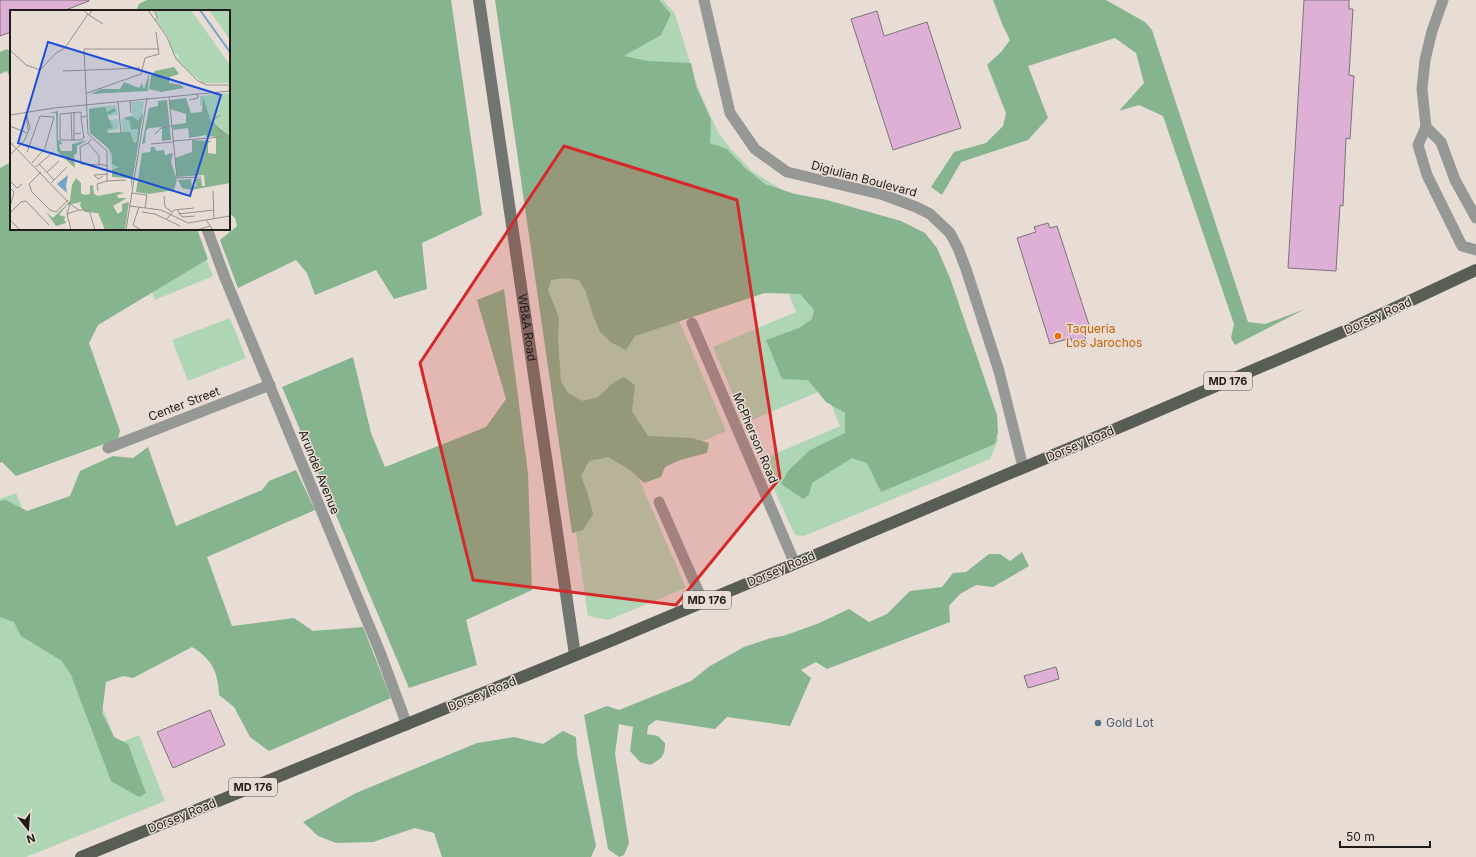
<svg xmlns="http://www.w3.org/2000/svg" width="1476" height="857" font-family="Inter,sans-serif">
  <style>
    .green { fill: #aed6b5 }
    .forest { fill: #86b48f }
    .building { fill: #dfb0d5; stroke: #7d737a }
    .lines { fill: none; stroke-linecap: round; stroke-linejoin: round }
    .street { stroke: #959894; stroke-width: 11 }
    .secondary { stroke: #71756f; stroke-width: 12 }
    .primary { stroke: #585d56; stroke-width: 12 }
    .marked { fill: #d62828; fill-opacity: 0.2; stroke: #d62828; stroke-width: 3; stroke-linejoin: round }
    .food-dot { fill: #e8710a; stroke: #e7ddd5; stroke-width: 1.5 }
    .service-dot { fill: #5c6f8a; stroke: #e7ddd5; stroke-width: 1.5 }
    .labels { text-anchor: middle; stroke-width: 3; stroke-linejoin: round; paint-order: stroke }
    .shield { fill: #e7ddd5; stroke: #5b5651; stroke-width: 1 }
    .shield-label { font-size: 11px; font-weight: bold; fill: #1f1c19 }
    .street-label { font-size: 12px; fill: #1f1c19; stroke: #e7ddd5 }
    .food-label { font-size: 12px; fill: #c56008; stroke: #e7ddd5; text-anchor: start }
    .service-label { font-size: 12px; fill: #4e5e75; stroke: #e7ddd5; text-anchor: start }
    .inset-river { fill: none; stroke: #77a2c8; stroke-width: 2 }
    .inset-road { fill: none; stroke: #97908a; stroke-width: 1 }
    .view { fill: #1d4ed8; fill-opacity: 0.15; stroke: #1d4ed8; stroke-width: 2 }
    .inset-edge { fill: none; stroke: #1f1c19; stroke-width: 2 }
  </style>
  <rect width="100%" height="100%" fill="#e7ddd5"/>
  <g class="green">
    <polygon points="499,0 663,0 675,14 698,88 718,132 730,148 752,171 784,191 942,269 998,440 990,459 804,536 796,535 792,529 761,460 840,426 825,389 745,423 713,347 796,312 781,275 678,318 726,431 635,470 686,588 608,620 588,616"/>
    <polygon points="205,256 213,276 155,300 147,280"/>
    <polygon points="230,318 246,358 188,381 172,340"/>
    <polygon points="16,493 117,744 139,735 165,801 26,857 0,857 0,499"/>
  </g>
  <g class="forest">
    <polygon points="147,0 451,0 482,215 422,243 427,289 394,299 376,270 315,295 307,273 296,260 238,288 220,240 237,226 235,218 229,213 229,11 136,11 139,4"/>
    <polygon points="495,0 659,0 671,14 661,35 624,56 648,61 691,63 696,86 711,120 710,143 727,149 744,167 765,184 795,194 827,200 901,221 925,233 937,248 950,278 997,415 998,432 995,444 881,492 867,463 852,458 812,483 809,495 803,499 781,484 788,471 810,450 845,433 845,413 826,402 808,380 782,379 766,340 799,328 812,319 814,310 800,294 765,293 635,336 626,350 612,343 600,332 593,315 586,292 579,280 566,278 551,280 548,290 559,317 558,340 561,381 568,393 583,401 598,397 614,382 624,377 635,385 632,411 648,436 692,438 709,443 707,453 680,460 665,467 661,477 644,483 630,470 608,457 589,461 581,476 588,494 593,514 583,530 572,533"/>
    <polygon points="993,0 1106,0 1145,22 1152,30 1248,322 1265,324 1305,309 1235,345 1231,338 1234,324 1163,116 1139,105 1119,111 1144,83 1136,53 1115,38 1028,66 1048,118 1028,140 961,162 942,195 931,187 954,152 986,143 1003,126 1006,113 987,65 1001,52 1010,40 1003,26"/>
    <polygon points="7,49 11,52 11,80 7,71 0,74 0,52"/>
    <polygon points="11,162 11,229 197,229 208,259 98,325 89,343 120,431 118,439 16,476 2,462 0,463 0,168"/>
    <polygon points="504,289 528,473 532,590 466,620 477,665 409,688 282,387 353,357 371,433 385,467 486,427 506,399 477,300"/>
    <path d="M148 447 176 526 262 490 269 481 296 470 315 510 207 557 232 626 294 618 313 631 363 627 391 698 269 751 250 737 234 707 219 695C218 672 212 659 192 647L133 678 123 676 106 682 102 713 114 737 128 744 146 793 139 797 111 781 71 675 62 661 21 636 14 622 0 617V501L6 500 27 511 70 496 80 471 113 456 133 458Z"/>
    <path d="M1022 552 1029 566 993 587 976 585 960 594 949 606 950 622 827 669 816 662 801 670 811 678 790 726 727 717 715 729 656 720 648 726 647 734 658 736 665 743C665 757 661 759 650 765L640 762 630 751 633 727 619 724 615 754 629 843 624 855 619 857 608 849 584 715 607 706 619 710 691 681 710 666 744 647 771 638 783 636 817 624 849 609 869 622 887 614 910 591 942 587 953 573 966 572 989 554H1000L1010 561Z"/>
    <polygon points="563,731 576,737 577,754 596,846 591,857 442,857 434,833 415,828 373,842 336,843 318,836 303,822 356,793 477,743 514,737 543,744"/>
  </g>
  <g class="building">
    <polygon points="0,0 89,0 89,1 63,11 11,11 11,32 0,36"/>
    <polygon points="1304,0 1349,0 1349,9 1353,9 1349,75 1354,76 1350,139 1346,138 1343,206 1340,205 1336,271 1288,268"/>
    <polygon points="877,11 884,36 927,22 961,128 893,150 851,19"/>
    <polygon points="1048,223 1050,228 1057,226 1091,331 1084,334 1087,344 1074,348 1071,338 1050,344 1017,238 1036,232 1034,227"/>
    <polygon points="1056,667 1059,679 1028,688 1024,676"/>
    <polygon points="210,710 225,745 173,768 157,732"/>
  </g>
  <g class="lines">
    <g class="street">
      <polyline points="704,0 730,113 755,149 787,172 884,195 916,207 930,214 950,233 958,248 966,269 999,371 1023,467"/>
      <polyline points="1443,0 1432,31 1425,60 1422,89 1426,127 1418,145 1427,175 1462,246 1476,250"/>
      <polyline points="1426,127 1441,142 1455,180 1476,218"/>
      <polyline points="207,229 225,278 380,652 407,725"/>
      <polyline points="692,323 795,564"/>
      <polyline points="108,448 270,385"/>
      <polyline points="659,502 703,602"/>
    </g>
    <path class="secondary" id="s1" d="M479 0 575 655"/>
    <polyline class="primary" points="81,857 613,640 1139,419 1354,327 1476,270"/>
  </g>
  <path class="marked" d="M564 146 737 200 780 478 676 605 473 580 420 363Z"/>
  <circle class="food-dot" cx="1058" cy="336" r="4"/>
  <circle class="service-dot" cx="1098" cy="723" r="4"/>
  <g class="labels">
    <g class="shield">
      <rect x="1204" y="372" width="48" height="18" rx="3"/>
      <rect x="683" y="591" width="48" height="18" rx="3"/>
      <rect x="229" y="778" width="48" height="18" rx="3"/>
    </g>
    <g class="shield-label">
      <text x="1228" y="385">MD 176</text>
      <text x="707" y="604">MD 176</text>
      <text x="253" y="791">MD 176</text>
    </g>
    <g class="street-label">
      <text transform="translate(864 179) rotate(15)" y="4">Digiulian Boulevard</text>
      <text transform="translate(1378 316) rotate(-24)" y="4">Dorsey Road</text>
      <text dy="4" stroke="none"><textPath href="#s1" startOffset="331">WB&amp;A Road</textPath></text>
      <text transform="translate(184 404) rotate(-21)" y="4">Center Street</text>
      <text transform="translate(755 438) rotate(67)" y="4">McPherson Road</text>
      <text transform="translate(1080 444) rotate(-23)" y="4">Dorsey Road</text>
      <text transform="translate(319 472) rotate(68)" y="4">Arundel Avenue</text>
      <text transform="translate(781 569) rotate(-23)" y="4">Dorsey Road</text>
      <text transform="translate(482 694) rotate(-22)" y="4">Dorsey Road</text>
      <text transform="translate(182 816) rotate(-22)" y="4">Dorsey Road</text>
    </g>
    <g class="food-label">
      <text x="1066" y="333">Taqueria<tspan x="1066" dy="14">Los Jarochos</tspan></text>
    </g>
    <g class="service-label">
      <text x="1106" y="727">Gold Lot</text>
    </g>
  </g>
  <g transform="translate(10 10)">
    <rect width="220" height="220" fill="#e7ddd5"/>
    <path d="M145 0H181L220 55V73H193L171 55 162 42 168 48 169 46 162 41 158 27 147 12ZM199 0H220V30ZM220 83V135L216 126 196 127 193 95H190V86ZM131 91 134 92 122 169 109 167 103 165 99 139 80 120 79 98 106 95 108 105 97 106 98 110 108 109 109 119 99 121V125L112 124 111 109 123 108 121 92Z" fill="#aed6b5"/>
    <path d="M164 57 169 64 160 67 159 73 171 75 174 78 151 82 139 79 141 65 145 61ZM139 63 138 81 80 84 91 79H110L114 72 129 78 132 73 134 79ZM176 88 181 103 192 102 193 87 201 112 220 126V173L181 180 172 178 168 170 181 169 182 177 186 176 185 169 191 168 192 176H195L194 165 167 167 165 148 182 142V130L202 131 198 133V143L206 144V127L196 125 179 128 178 118 163 120 162 115 176 113V104L160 99V90ZM157 90 161 130 152 131V117L139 118 136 121 135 133 132 134 139 98 148 96V91ZM95 97 97 102 104 98 106 101 97 105 103 118 97 119V123L120 122 124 133 127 132 128 119H121L120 111 113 108 122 106 128 111 133 103 121 180V168L102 167V160L109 157 102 154V144L97 137 80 123 79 99ZM48 101V130L53 133 49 135 51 141H62V134L78 130 67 136V143L64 145 65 158 47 141 46 103H39ZM141 137H145L146 141 154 140 155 145 163 143 161 152 167 170 164 180 139 184 126 182 132 143 140 142ZM66 168 71 173V183L74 185 80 184V176L83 175 84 184 88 186 108 182 115 183 107 185 108 188H117L103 196 108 204 112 201V194L119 192 115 220H95L88 203 75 202 70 196 71 192 57 195 49 205 56 207 54 209 56 213 46 216 36 202 43 208 60 191 62 175Z" fill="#86b48f"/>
    <path d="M58 165 56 176 57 183 47 174Z" fill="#77a2c8"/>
    <path class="inset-river" d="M190 0 220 42"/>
    <path class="inset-road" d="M73 0 79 5 82 0M138 0 157 27 166 49 188 71 197 75H220M144 0 147 7 145 11M79 5 93 14M0 40 16 55 30 60 46 43 55 38 78 4M53 61 130 58M77 83 131 64 135 48 149 44 146 22M159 87 167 168 191 167M120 90 121 103M179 90 188 88 187 84M108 92 111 123M64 102V124M16 103 18 120M61 103 62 131M0 105 44 98 220 81M71 107V102L50 104V130H71L74 128 73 122M0 116 17 123M73 122 71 107 77 106M145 124 151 118 161 116M81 129 78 133 89 146V154L98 156M64 130V124L71 123M163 131 212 127V122L202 111 210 105M0 132 60 194 69 200H79L85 220M78 133 70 137 71 154 90 155M141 134 163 132M17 142 30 106 44 107 35 138 22 153M0 145 14 131 20 118 16 102M29 154 44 170M26 157 43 142M31 162 19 174 22 182 40 200 46 202 58 190M37 162 49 151M93 166 88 169 84 165 98 164M116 170 97 171V141L78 124 74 39H149M0 171 7 178 12 174M41 173 57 157M0 178 4 182 0 197M88 181 87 174 97 171M203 181 204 208M122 183 137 185 135 198M154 186 155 197 162 202M60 194 57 204 61 220M120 196 151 200 178 213 220 206M129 197 123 215 131 220M167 199 172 207 185 206M132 202 145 204 170 216M0 203 11 192 16 191 39 215M57 204 69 200M168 204 204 200M157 209 164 200 184 198M0 210 10 220M196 210 203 220M116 220 137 88M187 220 200 216"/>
    <path class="view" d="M38 32 211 85 180 186 8 133Z"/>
    <rect width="220" height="220" class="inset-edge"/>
  </g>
  <g transform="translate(28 829) rotate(163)" stroke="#e7ddd5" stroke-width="3" paint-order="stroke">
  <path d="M0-3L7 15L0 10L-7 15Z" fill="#1f1c19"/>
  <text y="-6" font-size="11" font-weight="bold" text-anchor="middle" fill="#1f1c19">N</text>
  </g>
  <path d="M1340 841v6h90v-6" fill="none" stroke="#1f1c19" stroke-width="2"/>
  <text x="1346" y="841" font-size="12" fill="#1f1c19" stroke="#e7ddd5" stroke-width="3" paint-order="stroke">50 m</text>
</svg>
